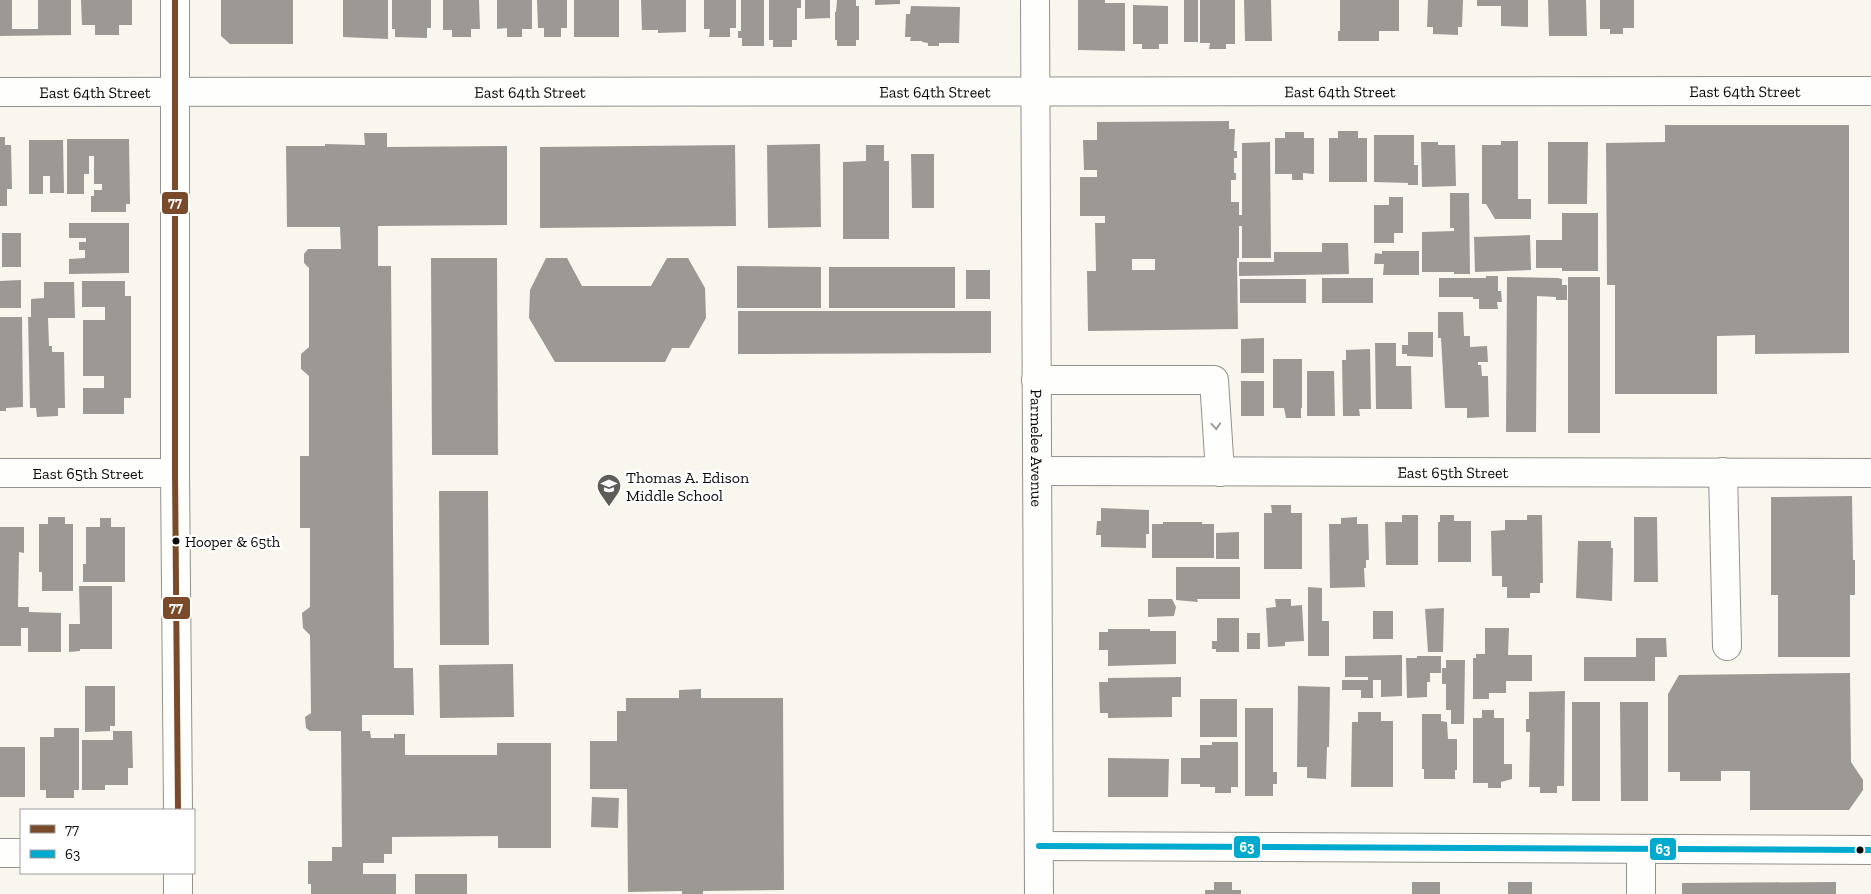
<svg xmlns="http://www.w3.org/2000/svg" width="1871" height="894" font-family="'Zilla Slab',serif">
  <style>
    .building { fill: #9c9995; fill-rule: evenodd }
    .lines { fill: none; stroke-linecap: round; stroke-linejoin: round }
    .minor-casing { stroke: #92918d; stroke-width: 30 }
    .minor { stroke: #fefefc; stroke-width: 28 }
    .bus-1-casing { stroke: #fff; stroke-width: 10 }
    .bus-2-casing { stroke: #fff; stroke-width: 10 }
    .bus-1 { stroke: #7a4b2a; stroke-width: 6 }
    .bus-2 { stroke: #00a9ce; stroke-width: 6 }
    .oneway { stroke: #9d9d9c }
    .bus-dot { fill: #0b0b0b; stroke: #fff; stroke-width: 2 }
    .labels { text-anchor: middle; stroke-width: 5; stroke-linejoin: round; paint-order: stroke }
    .bus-label { font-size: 15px; fill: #0b0b0b; stroke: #fff; text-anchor: start }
    .street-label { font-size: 16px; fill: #0b0b0b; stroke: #fff }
    .poi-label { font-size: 16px; fill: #0b0b0b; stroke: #fff; text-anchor: start }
    .line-badge { stroke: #fff; stroke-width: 2 }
    .badge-label { font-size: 14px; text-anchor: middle; font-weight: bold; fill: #fff }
  </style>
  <rect width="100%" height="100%" fill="#f9f6ee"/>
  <g class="building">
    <polygon points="0,0 12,0 12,29 38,29 38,0 71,0 71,35 0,36"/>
    <polygon points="81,0 132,0 132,25 119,25 119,35 95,35 95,25 82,25"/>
    <polygon points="221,0 293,0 293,44 230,44 221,36"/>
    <polygon points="343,0 388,0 388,39 343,37"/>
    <polygon points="392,0 431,0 431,28 427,28 427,38 395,37 395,29 392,29"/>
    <polygon points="443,0 479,0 480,29 471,29 471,37 452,37 452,30 443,30"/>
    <polygon points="497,0 532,0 532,29 522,29 522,37 507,37 507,28 497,29"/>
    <polygon points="537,0 567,0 567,28 561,28 561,37 544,37 544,28 538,28"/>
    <rect x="574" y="0" width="45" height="37"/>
    <polygon points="641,0 686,0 686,32 658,33 658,30 642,30"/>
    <polygon points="704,0 736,0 736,28 730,28 730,37 709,37 710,29 704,29"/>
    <polygon points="741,0 764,0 764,46 742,46 742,38 738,38 738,31 741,31"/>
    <polygon points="769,0 801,0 801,8 797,8 797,40 792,40 792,47 773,47 773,40 769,40"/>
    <polygon points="805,0 830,0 830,18 805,19"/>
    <polygon points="837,0 856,0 856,6 859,6 859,40 856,40 856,46 837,46 837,40 835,40 835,12 836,12"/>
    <polygon points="875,0 900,0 900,4 875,5"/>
    <polygon points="1078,0 1105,0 1105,3 1125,3 1125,51 1078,50"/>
    <rect x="1184" y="0" width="14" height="42"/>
    <polygon points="1200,0 1235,0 1235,44 1226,44 1226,49 1209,49 1210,43 1200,43"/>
    <polygon points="1244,0 1271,0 1272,41 1245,41"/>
    <polygon points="1340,0 1399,0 1399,31 1379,31 1379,41 1338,41 1338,31 1340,31"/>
    <polygon points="1428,0 1463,0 1462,27 1458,27 1458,35 1433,34 1433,27 1427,27"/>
    <polygon points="1477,0 1528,0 1528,27 1501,26 1501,6 1477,6"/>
    <polygon points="1548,0 1586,0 1587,36 1549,36"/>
    <polygon points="1600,0 1634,0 1634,28 1623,28 1623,34 1610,34 1610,29 1600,29"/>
    <polygon points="1133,5 1168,6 1168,44 1159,44 1159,49 1142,49 1142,44 1133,44"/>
    <polygon points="911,6 960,7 959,43 939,43 939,46 928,46 928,43 922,42 922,41 910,41 911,37 905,37 906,14 910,14"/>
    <path d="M1229 121V129H1235L1234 151H1237V158H1234V173H1236V180H1231V202H1239V215H1242V143L1270 142 1271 258H1242V226H1239V258H1237L1238 329 1088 331 1087 271H1096L1095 223H1105V216H1080V177H1097V170H1084L1083 140H1097V122ZM1132 259H1155V270H1132Z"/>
    <polygon points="1665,125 1849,125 1849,353 1755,354 1755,335 1717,336 1717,394 1615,394 1615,285 1607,285 1606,143 1665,142"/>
    <polygon points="1338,131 1358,131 1358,138 1367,138 1367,182 1329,182 1329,138 1338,138"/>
    <polygon points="1285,132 1304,132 1304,138 1314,138 1314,174 1303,173 1303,180 1292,180 1292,174 1275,174 1275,138 1285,138"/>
    <polygon points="364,133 387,133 387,147 507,146 507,225 378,226 378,266 391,266 394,668 413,668 414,715 362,715 362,731 370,731 371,738 394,738 394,734 405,734 405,755 497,755 497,743 551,743 551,848 498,848 498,836 392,837 392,854 384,854 384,863 363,863 363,874 396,874 396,894 311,894 311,884 308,884 308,861 332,861 332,847 342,847 341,731 310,731 306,728 305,717 311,713 310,635 303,628 302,613 310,607 310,528 300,528 300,456 309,456 309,376 301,369 301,354 309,347 309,268 304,263 304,254 308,249 341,249 340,227 287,227 286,146 325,146 325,144 365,145"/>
    <polygon points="1374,135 1414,135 1414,165 1418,165 1418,185 1408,185 1408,183 1374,182"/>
    <polygon points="0,137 5,137 5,145 11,145 12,189 7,189 7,206 0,206"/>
    <polygon points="67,139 129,139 130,204 126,204 126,212 91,212 91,196 94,196 94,190 102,190 102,184 94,184 94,156 89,156 89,174 84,174 84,194 67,194"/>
    <polygon points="29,140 63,140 64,193 50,193 50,176 43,176 43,194 29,194"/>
    <polygon points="1501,141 1518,141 1518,199 1531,199 1531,219 1495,219 1486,204 1482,204 1482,145 1501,145"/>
    <polygon points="1421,142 1438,142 1438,145 1455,145 1456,186 1422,187"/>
    <polygon points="1548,142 1588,142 1587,204 1548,204"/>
    <polygon points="820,144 821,227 768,228 767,145"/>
    <polygon points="735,145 736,226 540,228 540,147"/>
    <polygon points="866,145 884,145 884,161 889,161 889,239 843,239 843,162 866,161"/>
    <polygon points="911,154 934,154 934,208 912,208"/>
    <polygon points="1450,193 1469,193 1470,274 1454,274 1454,272 1422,272 1422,232 1454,231 1454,228 1450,228"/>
    <polygon points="1389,197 1403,197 1403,233 1394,233 1394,243 1374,243 1374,205 1389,205"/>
    <polygon points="1562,213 1598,213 1598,271 1562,271 1562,268 1536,268 1536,240 1562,240"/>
    <polygon points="69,223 129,223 129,273 69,274 69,259 85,258 85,250 79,250 79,242 86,242 86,238 69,238"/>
    <rect x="2" y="233" width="19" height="34"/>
    <polygon points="1530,235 1531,270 1475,272 1474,237"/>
    <polygon points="1322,243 1348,243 1349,274 1239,276 1239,262 1274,262 1274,252 1322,252"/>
    <polygon points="1382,251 1419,251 1419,275 1383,275 1384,264 1374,264 1375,253 1382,254"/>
    <polygon points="431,258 497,258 498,455 432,455"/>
    <polygon points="546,258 567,258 582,286 651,286 667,258 688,258 705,288 706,318 689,348 672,348 665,362 555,362 529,318 530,290"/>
    <polygon points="737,266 821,267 821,308 737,308"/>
    <rect x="829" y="267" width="126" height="41"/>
    <rect x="966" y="270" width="24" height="29"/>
    <polygon points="1486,276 1498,276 1498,291 1501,291 1502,302 1497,302 1498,309 1479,309 1479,299 1473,299 1473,297 1439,297 1439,278 1486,278"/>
    <polygon points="1507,277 1558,278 1562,279 1562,285 1567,285 1567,300 1556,300 1556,297 1537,296 1536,432 1506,432"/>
    <rect x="1568" y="277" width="32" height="156"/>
    <rect x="1322" y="278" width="51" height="25"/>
    <rect x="1240" y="279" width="66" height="24"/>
    <polygon points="21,280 21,308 0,308 0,281"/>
    <polygon points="82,281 125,281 125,296 131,296 131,398 124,398 124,414 83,414 83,388 104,388 104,376 83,376 83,320 105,320 105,307 82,307"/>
    <polygon points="44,282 74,282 75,318 48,318 49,346 52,346 52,352 64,352 65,408 58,408 58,416 37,417 36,408 30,408 28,317 31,317 31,299 44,298"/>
    <polygon points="738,311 991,311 991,353 738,354"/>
    <polygon points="1438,312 1463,312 1464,336 1470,336 1470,347 1487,346 1488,362 1478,362 1478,365 1481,365 1482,376 1488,376 1489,417 1467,418 1467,408 1445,408 1441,338 1438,338"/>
    <polygon points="0,317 22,317 23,407 6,408 6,411 0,411"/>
    <polygon points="1408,332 1433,332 1433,357 1407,356 1407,354 1402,354 1402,345 1408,345"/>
    <polygon points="1264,338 1264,373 1241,373 1241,339"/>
    <polygon points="1375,343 1396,343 1396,366 1411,366 1412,409 1376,409"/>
    <polygon points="1370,349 1371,409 1359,409 1360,416 1343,416 1342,360 1346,360 1346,350"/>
    <polygon points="1273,359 1302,359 1302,408 1301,408 1301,418 1286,418 1284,408 1273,408"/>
    <polygon points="1307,371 1334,371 1335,416 1307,416"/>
    <rect x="1241" y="381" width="23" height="35"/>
    <polygon points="439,491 488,491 489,645 440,645"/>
    <polygon points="1852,496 1853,560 1855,560 1855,595 1850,595 1850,657 1778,657 1778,595 1771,595 1771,497"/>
    <polygon points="1271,505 1291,505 1291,513 1302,513 1302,569 1264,569 1264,513 1272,513"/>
    <polygon points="1101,508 1149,510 1149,534 1146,534 1146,548 1101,547 1101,535 1096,535 1097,521 1101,521"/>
    <polygon points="1402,515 1418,515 1418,565 1386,565 1385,522 1402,522"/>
    <polygon points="1440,515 1454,515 1454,521 1471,521 1471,562 1438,562 1438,522 1440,522"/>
    <polygon points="1527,515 1542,515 1543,583 1540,583 1540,593 1530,593 1530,598 1507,598 1507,587 1502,587 1502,576 1492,576 1491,531 1505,530 1505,520 1527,520"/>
    <polygon points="48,517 65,517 65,524 73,524 73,591 42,591 42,572 39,572 39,524 48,524"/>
    <polygon points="1357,517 1357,524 1368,524 1369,560 1366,560 1366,568 1364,568 1365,587 1330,588 1329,524 1341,524 1341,518"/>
    <polygon points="1634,517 1657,517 1658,582 1634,582"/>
    <polygon points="100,518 111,518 111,527 125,527 125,582 83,582 83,564 86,564 86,527 100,527"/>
    <polygon points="1163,522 1202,522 1202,524 1214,524 1214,558 1152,558 1152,524 1163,524"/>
    <polygon points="0,527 24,527 24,553 19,552 18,607 29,607 29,612 61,613 61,652 28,652 28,628 21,628 21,646 0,646"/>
    <polygon points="1239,532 1239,559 1216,559 1216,533"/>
    <polygon points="1578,541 1611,541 1611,548 1613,548 1612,601 1576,598"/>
    <polygon points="1176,567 1240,567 1240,599 1197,599 1198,602 1176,600"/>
    <polygon points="79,586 112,586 112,649 80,649 80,651 69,652 69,624 80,624"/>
    <polygon points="1308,587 1322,588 1322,621 1329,621 1329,656 1308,656"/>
    <polygon points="1148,599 1172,599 1176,607 1174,616 1148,617"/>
    <polygon points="1275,599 1291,599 1291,606 1302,605 1304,641 1285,642 1285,646 1268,647 1266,608 1276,607"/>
    <polygon points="1444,608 1443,652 1428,652 1425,609"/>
    <rect x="1373" y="611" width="20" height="28"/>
    <polygon points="1217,618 1239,618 1239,652 1216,652 1216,649 1212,649 1212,641 1217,641"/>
    <polygon points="1485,628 1509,628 1508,655 1532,655 1532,681 1506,681 1506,693 1489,693 1489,699 1473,699 1473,658 1476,658 1476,654 1485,654"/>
    <polygon points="1108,629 1150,629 1150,631 1176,631 1176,664 1108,666 1108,650 1099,650 1099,632 1108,632"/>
    <rect x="1247" y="633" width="13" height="16"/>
    <polygon points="1636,638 1666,638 1667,657 1655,657 1655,681 1584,681 1584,657 1636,657"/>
    <polygon points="1402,655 1402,696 1381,697 1381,680 1373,680 1373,698 1361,698 1361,690 1342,690 1342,680 1368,680 1368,677 1345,677 1345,656"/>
    <polygon points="1417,656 1441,656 1441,673 1430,673 1430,682 1427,682 1427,697 1407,698 1406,658 1417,658"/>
    <polygon points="1446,660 1465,660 1464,724 1451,724 1451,710 1446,710 1446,684 1442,684 1442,668 1446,668"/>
    <polygon points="513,664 514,717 440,718 439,665"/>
    <polygon points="1850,673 1851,762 1863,780 1863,790 1849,810 1750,810 1750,771 1721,771 1721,781 1680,781 1680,772 1668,772 1668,694 1679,675"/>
    <polygon points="1181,677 1181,697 1172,697 1172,717 1108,718 1108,713 1100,713 1099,682 1108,682 1108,678"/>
    <polygon points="85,686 115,686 115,726 110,726 110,731 85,732"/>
    <polygon points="1298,686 1330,687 1329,747 1327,747 1326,779 1307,778 1307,767 1297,767"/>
    <polygon points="701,689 701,698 783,698 784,890 703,891 703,894 682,894 682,891 628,892 627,789 590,789 590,741 617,741 617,711 626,711 626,698 679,698 679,690"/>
    <polygon points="1565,691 1564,786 1557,786 1557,793 1540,793 1540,787 1529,787 1530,732 1526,732 1526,719 1529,719 1529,692"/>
    <rect x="1200" y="699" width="37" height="38"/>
    <rect x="1572" y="702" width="28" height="99"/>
    <polygon points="1620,702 1648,702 1648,801 1621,801"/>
    <polygon points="1245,708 1273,708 1273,772 1277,772 1277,784 1273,784 1273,796 1245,796"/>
    <polygon points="1482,710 1494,710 1494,718 1504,718 1504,764 1512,764 1512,779 1501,782 1501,788 1488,788 1488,783 1473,783 1473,718 1482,718"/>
    <polygon points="1358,712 1381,712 1381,721 1393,721 1393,787 1351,787 1352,722 1358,722"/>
    <polygon points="1422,714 1441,714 1441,721 1447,722 1448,739 1457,739 1457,770 1455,770 1455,779 1424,779 1424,769 1422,769"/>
    <polygon points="54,728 79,728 79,790 74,790 74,798 46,798 46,790 40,790 40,737 54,737"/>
    <polygon points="113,731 132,731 133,768 128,768 128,785 105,785 105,790 82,790 82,740 113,740"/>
    <polygon points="1212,742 1238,742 1238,787 1231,787 1231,793 1215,793 1215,787 1200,787 1200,784 1181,784 1181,758 1200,758 1200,745 1212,745"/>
    <rect x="0" y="747" width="25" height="50"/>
    <polygon points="1108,758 1169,759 1168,797 1108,797"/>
    <polygon points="592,797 619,798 618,828 591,827"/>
    <rect x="415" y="874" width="52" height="20"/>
    <polygon points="1214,882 1232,882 1232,890 1241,890 1241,894 1205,894 1205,890 1214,890"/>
    <rect x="1412" y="882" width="28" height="12"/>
    <rect x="1508" y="882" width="24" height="12"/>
    <polygon points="1836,882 1836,894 1682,894 1682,883"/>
  </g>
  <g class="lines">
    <defs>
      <g id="minor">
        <polyline points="175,0 175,473 178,810"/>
        <path id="s1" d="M1035 0 1039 894"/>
        <path id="s2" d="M0 92 1871 91"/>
        <polyline points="1036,380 1214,380 1220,472"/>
        <path id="s3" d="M1037 471 1871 473"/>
        <polyline points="1723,472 1727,646"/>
        <path id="s4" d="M0 473H175"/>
        <polyline points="1039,846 1871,850"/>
        <polyline points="0,853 21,853"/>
        <polyline points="178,873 178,894"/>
        <polyline points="1641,894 1641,849"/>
      </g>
    </defs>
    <use href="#minor" class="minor-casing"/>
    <use href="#minor" class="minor"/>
    <defs>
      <polyline id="bus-1" points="175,0 175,473 178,810"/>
      <polyline id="bus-2" points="1039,846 1871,850"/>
    </defs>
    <use href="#bus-1" class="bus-1-casing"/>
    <use href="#bus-2" class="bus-2-casing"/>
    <use href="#bus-1" class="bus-1"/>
    <use href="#bus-2" class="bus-2"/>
  </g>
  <defs><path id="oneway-chevron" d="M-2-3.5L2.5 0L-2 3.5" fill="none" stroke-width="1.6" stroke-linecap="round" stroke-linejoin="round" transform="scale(1.25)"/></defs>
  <use class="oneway" href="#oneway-chevron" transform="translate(1216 426) rotate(86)"/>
  <defs>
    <symbol id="school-pin" viewBox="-11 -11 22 30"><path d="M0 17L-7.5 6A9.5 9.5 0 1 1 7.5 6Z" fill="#5e5d5a" stroke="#fff"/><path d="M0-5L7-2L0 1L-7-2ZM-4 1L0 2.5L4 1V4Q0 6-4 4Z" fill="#fff"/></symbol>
  </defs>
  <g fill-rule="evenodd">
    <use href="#school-pin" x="595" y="472" width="28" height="38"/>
  </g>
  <g class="bus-dot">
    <circle cx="176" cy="541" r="4.5"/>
    <circle cx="1860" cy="850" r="4.5"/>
  </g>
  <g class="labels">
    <g class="bus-label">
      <text x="185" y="547">Hooper &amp; 65th</text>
    </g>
    <g class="street-label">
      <text dy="6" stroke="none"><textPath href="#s2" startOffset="935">East 64th Street</textPath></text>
      <text dy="6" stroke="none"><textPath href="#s2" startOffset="1340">East 64th Street</textPath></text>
      <text dy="6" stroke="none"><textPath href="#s2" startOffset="1745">East 64th Street</textPath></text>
      <text dy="6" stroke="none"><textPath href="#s2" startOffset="95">East 64th Street</textPath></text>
      <text dy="6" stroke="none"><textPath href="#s2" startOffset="530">East 64th Street</textPath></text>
      <text dy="6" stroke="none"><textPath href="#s1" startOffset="448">Parmelee Avenue</textPath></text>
      <text dy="6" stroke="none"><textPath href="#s3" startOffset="416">East 65th Street</textPath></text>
      <text dy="6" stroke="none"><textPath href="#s4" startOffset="88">East 65th Street</textPath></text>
    </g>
    <g class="poi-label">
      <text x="626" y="483">Thomas A. Edison<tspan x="626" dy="18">Middle School</tspan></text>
    </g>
  </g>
  <g class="line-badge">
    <rect x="161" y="191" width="28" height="24" rx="5" fill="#7a4b2a"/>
    <rect x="162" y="596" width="29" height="24" rx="5" fill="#7a4b2a"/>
    <rect x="1233" y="835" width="28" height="24" rx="5" fill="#00a9ce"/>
    <rect x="1649" y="837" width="28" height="24" rx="5" fill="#00a9ce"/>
  </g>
  <g class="badge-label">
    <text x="175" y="207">77</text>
    <text x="176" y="612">77</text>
    <text x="1247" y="852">63</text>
    <text x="1663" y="854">63</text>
  </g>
  <rect x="20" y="809" width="175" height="65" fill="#ffffff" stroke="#9d9d9d"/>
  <rect x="30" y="825" width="25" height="8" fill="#7a4b2a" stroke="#9d9d9d"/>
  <text x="65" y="834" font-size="15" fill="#0b0b0b">77</text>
  <rect x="30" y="850" width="25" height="8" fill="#00a9ce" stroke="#9d9d9d"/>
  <text x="65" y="859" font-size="15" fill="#0b0b0b">63</text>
</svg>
